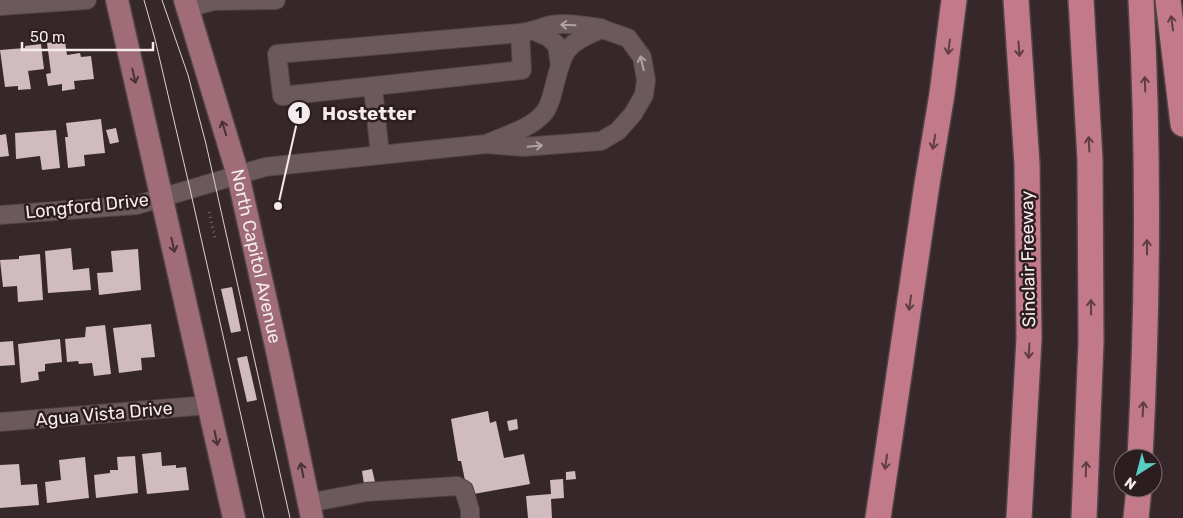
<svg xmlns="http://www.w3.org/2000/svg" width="1183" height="518" font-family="Rubik,sans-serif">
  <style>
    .building { fill: #d0bbbe }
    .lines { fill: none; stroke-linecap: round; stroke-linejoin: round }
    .minor-casing { stroke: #514446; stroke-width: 20 }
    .major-casing { stroke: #514446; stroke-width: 25 }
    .highway-casing { stroke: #514446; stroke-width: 28 }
    .path { stroke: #786a6d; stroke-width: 3; stroke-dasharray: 1 4; stroke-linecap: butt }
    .minor { stroke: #6b595c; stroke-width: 18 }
    .major { stroke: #9f6c78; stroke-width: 22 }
    .highway { stroke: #c2798a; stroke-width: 25 }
    .tram { stroke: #dcd1d3; stroke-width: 1 }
    .oneway { stroke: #603d45 }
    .oneway2 { stroke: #b0a2a4 }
    .oneway3 { stroke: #493136 }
    .labels { text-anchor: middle; stroke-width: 5; stroke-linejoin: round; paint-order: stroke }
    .street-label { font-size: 18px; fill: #f5eaec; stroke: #2c1d20 }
    .leader { fill: none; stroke: #f5eaec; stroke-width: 2 }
    .callout-dot { fill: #f5eaec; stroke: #2c1d20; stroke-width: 2 }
    .mark-label { font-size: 15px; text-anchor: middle; font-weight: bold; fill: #111 }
    .callout-label { font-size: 19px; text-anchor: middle; font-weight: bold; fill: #f5eaec; stroke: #2c1d20; stroke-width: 5; stroke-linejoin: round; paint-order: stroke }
  </style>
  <rect width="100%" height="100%" fill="#36272a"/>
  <g class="building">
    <polygon points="65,41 67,55 80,53 81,57 91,56 94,79 74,81 75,89 62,91 62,84 48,86 46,74 51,73 47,43"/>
    <polygon points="41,44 44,69 28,71 31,89 18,90 18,86 5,87 0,50 25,48 25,46"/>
    <polygon points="101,119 105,153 84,155 85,166 68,168 65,137 68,137 66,123"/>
    <polygon points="116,128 119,142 110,144 106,130"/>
    <polygon points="56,130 60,168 42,170 40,156 16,159 15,133"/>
    <polygon points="6,134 9,156 0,157 0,135"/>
    <polygon points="71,248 73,270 89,268 91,290 48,293 45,251"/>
    <polygon points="138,249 141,290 99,295 97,273 113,272 111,251"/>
    <polygon points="40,254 43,300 18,302 17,286 3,287 0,260 19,259 19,256"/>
    <polygon points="232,287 241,331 231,333 221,289"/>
    <polygon points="151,324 155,357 141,358 142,370 119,373 113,328"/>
    <polygon points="105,325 111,374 94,376 92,363 79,364 78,361 67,362 65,339 85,337 86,327"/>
    <polygon points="60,339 62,362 45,364 45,371 38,372 39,380 21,383 18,344"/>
    <polygon points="13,341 15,365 0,366 0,342"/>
    <polygon points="247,356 257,400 247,402 237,358"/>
    <polygon points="488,411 490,423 496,421 504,458 524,454 530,484 468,495 461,461 458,461 451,419"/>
    <polygon points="517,419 518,429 509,431 507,421"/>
    <polygon points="161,452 162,466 176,465 176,468 186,467 189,490 147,494 142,454"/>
    <polygon points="135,456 138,493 96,498 94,475 110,473 110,470 118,470 117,457"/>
    <polygon points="85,457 89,498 47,503 45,482 61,480 59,460"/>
    <polygon points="19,464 21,485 37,484 39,505 0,508 0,465"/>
    <polygon points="372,469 375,482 364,484 362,471"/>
    <polygon points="575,471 576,479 566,480 566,472"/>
    <polygon points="563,479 564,498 551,499 552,518 528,518 526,496 551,494 550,480"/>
  </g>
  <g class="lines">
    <defs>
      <g id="minor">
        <polyline points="0,6 87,0"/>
        <polyline points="188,8 213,1 276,0"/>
        <polyline points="534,31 548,37 557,45 560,66"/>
        <path d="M520 33 522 70 282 96 277 54 520 33C531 32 540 28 550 25 567 22 585 26 601 28"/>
        <polyline points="373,88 380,155"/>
        <path d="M0 215 137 205 265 167 486 144 523 147 601 141 618 131 633 114 644 95 646 80 642 57 628 38 602 29C565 44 564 49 554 87 552 95 550 106 544 113 530 129 506 135 486 144"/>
        <polyline points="0,422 209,405"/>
        <polyline points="308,503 366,492 457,486 464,490 470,510 470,518"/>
      </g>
      <g id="major">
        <polyline points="117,0 234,518"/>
        <path id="s1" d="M185 0 238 175 278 355 312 518"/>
      </g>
      <g id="highway">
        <polyline points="1016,0 1027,164 1029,339 1019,518"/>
        <polyline points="1081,0 1090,160 1091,342 1084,518"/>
        <polyline points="1168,0 1183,124"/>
        <path d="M1140 458C1148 305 1149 153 1141 0"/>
        <polyline points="878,518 927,184 942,94 954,0"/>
        <polyline points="1136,518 1139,488"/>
      </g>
    </defs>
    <use href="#minor" class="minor-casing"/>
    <use href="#major" class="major-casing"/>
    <use href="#highway" class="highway-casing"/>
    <polyline class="path" points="209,212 215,238"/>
    <use href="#minor" class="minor"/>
    <use href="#major" class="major"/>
    <use href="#highway" class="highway"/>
    <g class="tram">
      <polyline points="144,0 155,39 190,189 264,518"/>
      <polyline points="162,0 188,75 206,144 290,518"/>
    </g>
  </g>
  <defs><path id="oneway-shaft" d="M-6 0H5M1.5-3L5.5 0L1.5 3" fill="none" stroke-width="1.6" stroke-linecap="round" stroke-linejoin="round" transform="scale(1.25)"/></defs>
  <g class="oneway">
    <use href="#oneway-shaft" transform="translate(1172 23) rotate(-98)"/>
    <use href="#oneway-shaft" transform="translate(949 47) rotate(97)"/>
    <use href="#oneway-shaft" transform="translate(1019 49) rotate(86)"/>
    <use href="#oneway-shaft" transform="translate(1145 84) rotate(-92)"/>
    <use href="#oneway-shaft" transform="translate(934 142) rotate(100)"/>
    <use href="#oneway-shaft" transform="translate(1089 144) rotate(-93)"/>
    <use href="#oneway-shaft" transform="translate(1147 247) rotate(-90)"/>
    <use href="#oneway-shaft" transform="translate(910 303) rotate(98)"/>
    <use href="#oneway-shaft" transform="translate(1091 307) rotate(-91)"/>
    <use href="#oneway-shaft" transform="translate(1029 351) rotate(93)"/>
    <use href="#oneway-shaft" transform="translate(1143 409) rotate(-87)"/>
    <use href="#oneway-shaft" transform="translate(886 462) rotate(98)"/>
    <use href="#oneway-shaft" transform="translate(1086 469) rotate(-88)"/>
  </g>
  <g class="oneway2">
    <use href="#oneway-shaft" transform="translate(568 25) rotate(-178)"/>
    <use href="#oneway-shaft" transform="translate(642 63) rotate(-103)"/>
    <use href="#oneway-shaft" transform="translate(535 146) rotate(-5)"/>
  </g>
  <g class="oneway3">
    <use href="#oneway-shaft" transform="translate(134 76) rotate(77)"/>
    <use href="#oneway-shaft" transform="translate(224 128) rotate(-107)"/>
    <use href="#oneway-shaft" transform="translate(173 245) rotate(77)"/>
    <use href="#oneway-shaft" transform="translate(216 438) rotate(78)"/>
    <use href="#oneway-shaft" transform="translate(302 470) rotate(-101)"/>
  </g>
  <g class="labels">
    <g class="street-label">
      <text transform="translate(87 206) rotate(-6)" y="6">Longford Drive</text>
      <text dy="6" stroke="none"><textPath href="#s1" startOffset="266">North Capitol Avenue</textPath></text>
      <text transform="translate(1028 259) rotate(-91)" y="6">Sinclair Freeway</text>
      <text transform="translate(104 414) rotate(-5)" y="6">Agua Vista Drive</text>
    </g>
  </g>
  <path class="leader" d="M278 206L299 113"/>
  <g class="callout-dot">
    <circle cx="278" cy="206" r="5"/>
    <circle cx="299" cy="113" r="12"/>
  </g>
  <g class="mark-label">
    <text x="299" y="118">1</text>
  </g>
  <g class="callout-label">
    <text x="369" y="120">Hostetter</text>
  </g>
  <g transform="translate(1138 473) rotate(216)"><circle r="24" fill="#2c1d20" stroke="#7c6f72"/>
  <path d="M0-4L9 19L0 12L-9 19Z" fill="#57cec1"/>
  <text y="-8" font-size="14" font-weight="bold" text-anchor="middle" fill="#f5eaec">N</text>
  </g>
  <path d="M22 42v8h131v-8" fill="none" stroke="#f5eaec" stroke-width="2.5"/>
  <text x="30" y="42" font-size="15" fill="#f5eaec" stroke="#2c1d20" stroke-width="4" paint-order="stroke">50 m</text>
</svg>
